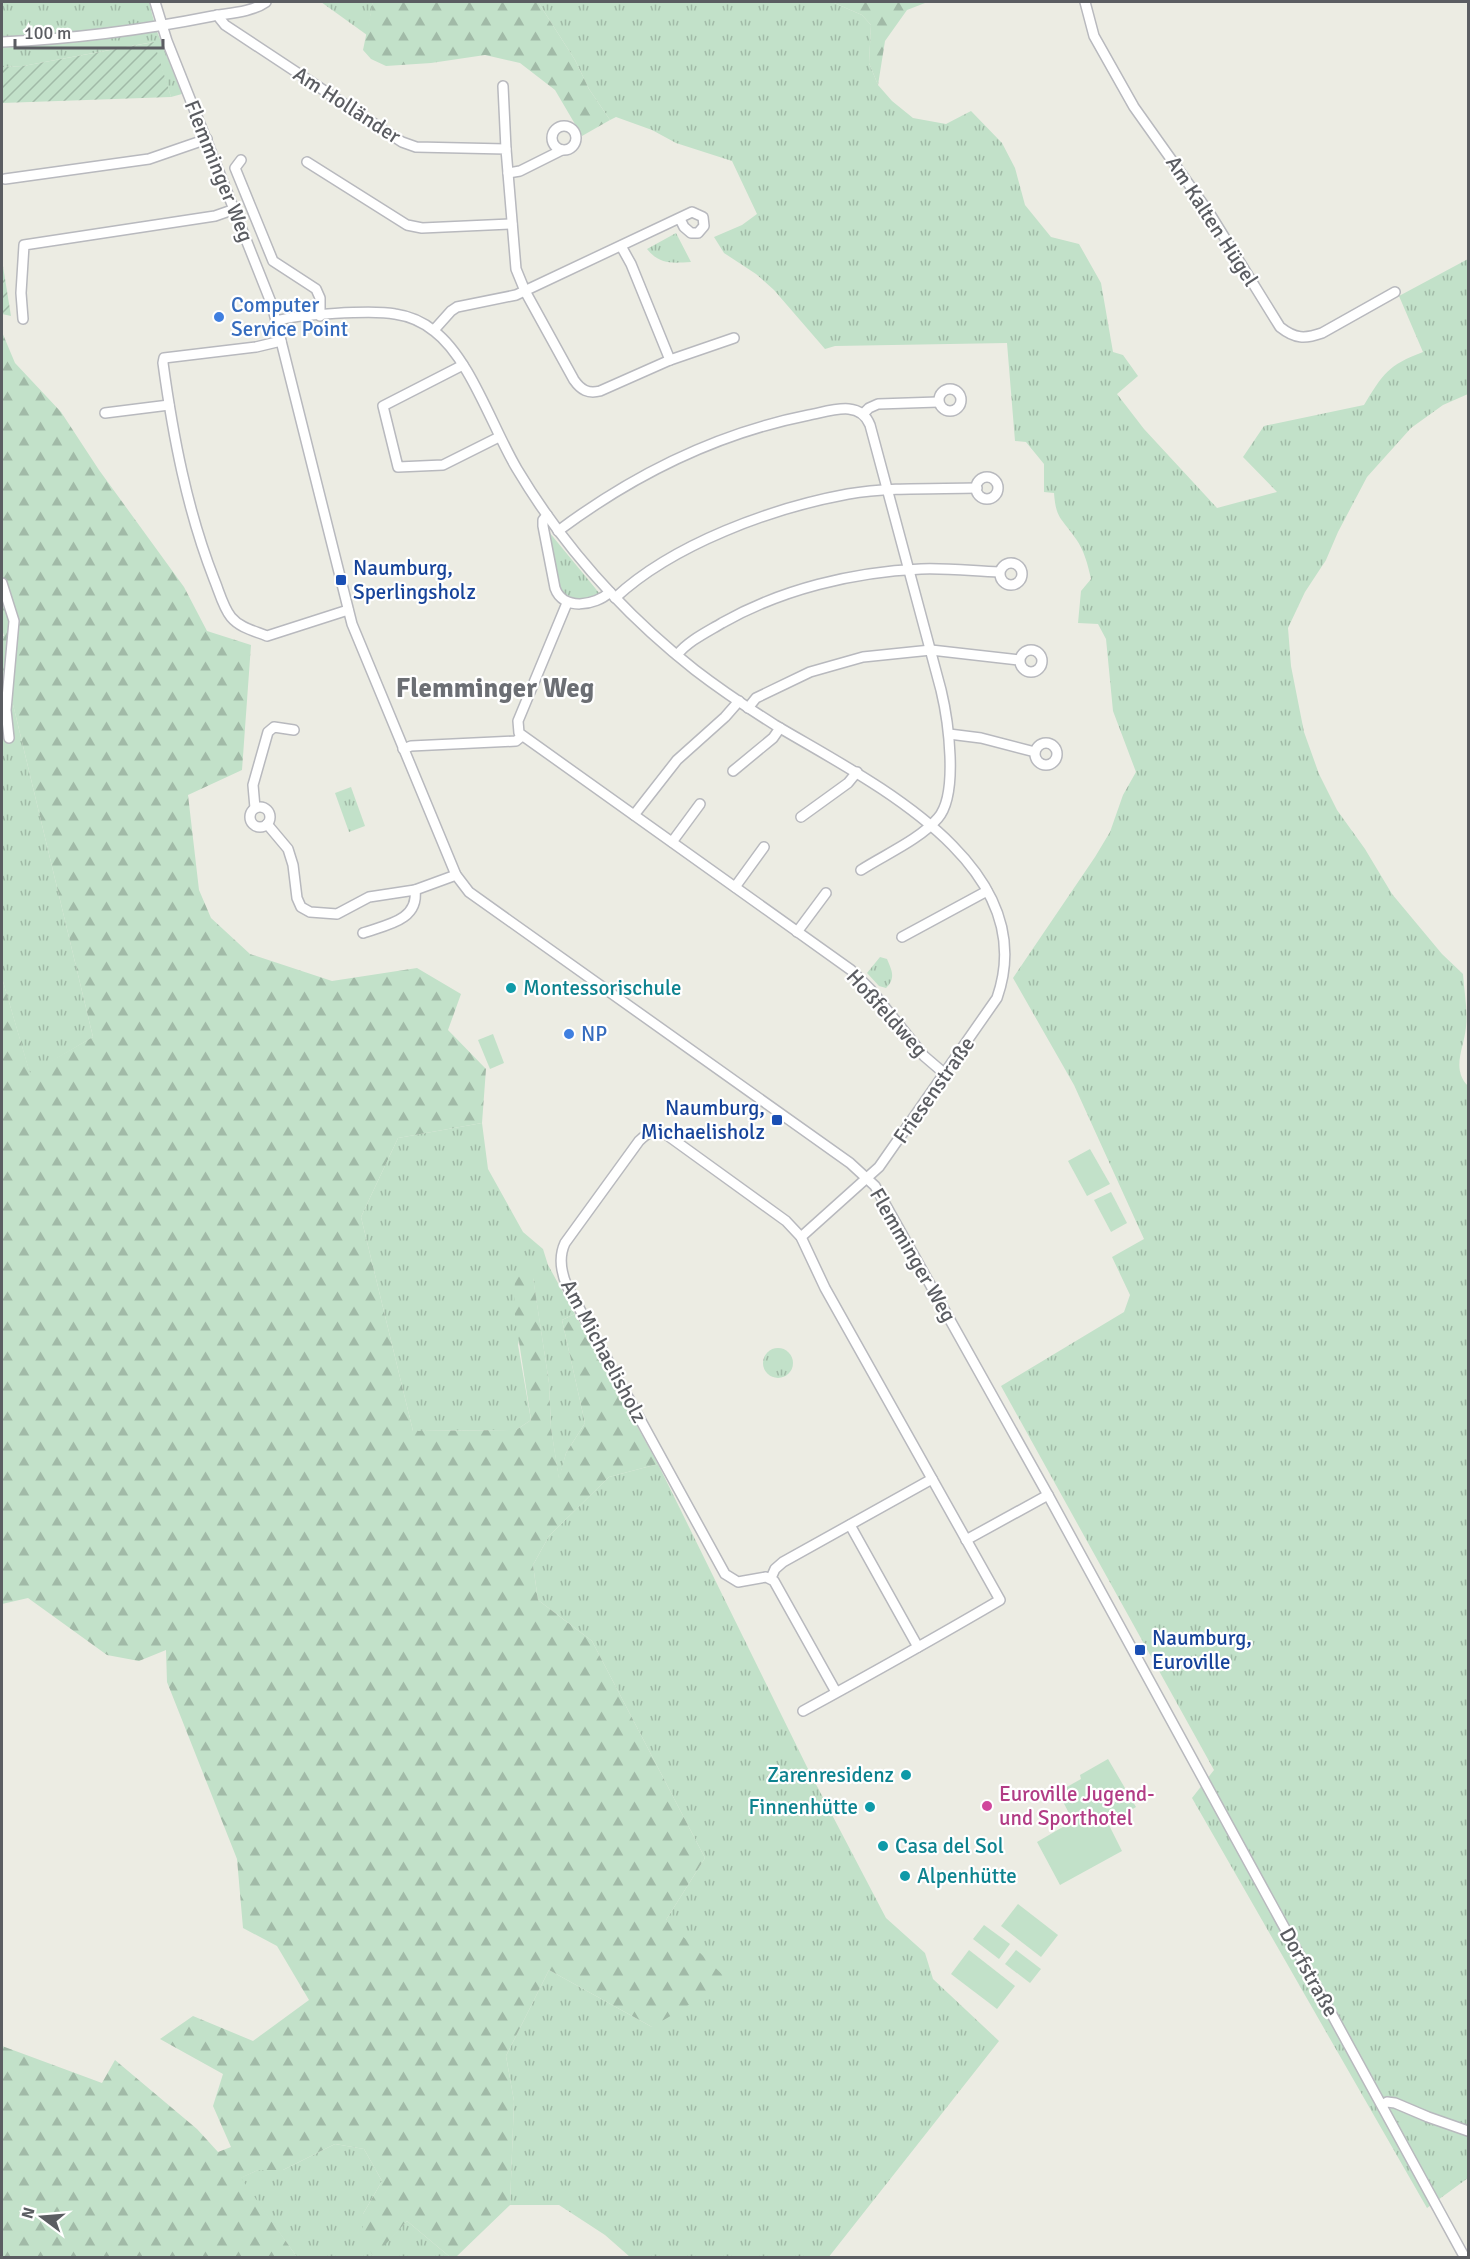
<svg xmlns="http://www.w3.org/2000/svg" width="1470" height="2259" font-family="Signika,sans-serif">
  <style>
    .grass { fill: url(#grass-tufts) }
    .forest { fill: url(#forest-firs) }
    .garden { fill: url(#garden-furrows) }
    .pitch { fill: #c2e1c9 }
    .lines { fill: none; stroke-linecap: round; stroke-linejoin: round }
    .minor-casing { stroke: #b8b9be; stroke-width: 12 }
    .minor { stroke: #fff; stroke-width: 9 }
    .shop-dot { fill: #3f7fe0; stroke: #fff; stroke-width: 2 }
    .transit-dot { fill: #1a4fb4; stroke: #fff; stroke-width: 2 }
    .culture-dot { fill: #0f9aa8; stroke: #fff; stroke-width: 2 }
    .hotel-dot { fill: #d1479c; stroke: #fff; stroke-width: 2 }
    .labels { text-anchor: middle; stroke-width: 4.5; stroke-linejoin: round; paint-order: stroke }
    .street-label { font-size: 21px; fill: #5b5d62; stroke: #fff }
    .shop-label { font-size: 21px; fill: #366cbe; stroke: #fff; text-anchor: start }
    .transit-label { font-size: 21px; fill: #164399; stroke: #fff; text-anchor: start }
    .culture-label { font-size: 21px; fill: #0d838f; stroke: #fff; text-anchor: start }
    .hotel-label { font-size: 21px; fill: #b23c85; stroke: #fff; text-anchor: start }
    .district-label { font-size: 27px; font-weight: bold; fill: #6c6f74; stroke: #fff }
  </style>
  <defs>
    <pattern id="grass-tufts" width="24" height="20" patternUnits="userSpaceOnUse" patternTransform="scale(1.5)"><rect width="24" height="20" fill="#c2e1c9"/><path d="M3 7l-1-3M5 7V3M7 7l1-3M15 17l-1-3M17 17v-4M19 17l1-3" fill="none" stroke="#a1baa7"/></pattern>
    <pattern id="forest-firs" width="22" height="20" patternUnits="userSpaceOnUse" patternTransform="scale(1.5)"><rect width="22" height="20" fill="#c2e1c9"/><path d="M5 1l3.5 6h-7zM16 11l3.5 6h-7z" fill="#a1baa7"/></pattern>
    <pattern id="garden-furrows" width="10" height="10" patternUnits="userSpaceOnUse" patternTransform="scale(1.5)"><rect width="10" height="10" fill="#c2e1c9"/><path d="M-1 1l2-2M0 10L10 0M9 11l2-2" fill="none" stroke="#a1baa7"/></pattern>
  </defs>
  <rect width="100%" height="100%" fill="#ecece3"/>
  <g class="grass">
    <polygon points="2,2 149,2 156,29 182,94 171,97 153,42 23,66 2,67"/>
    <polygon points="321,2 373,2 367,35"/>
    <path d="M538 2H832L862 15 871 25 869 63 878 85 892 101 913 118 946 124 971 111 1002 143 1015 168 1025 205 1051 237 1079 244 1101 283 1113 352 1123 355 1138 376 1117 394 1144 429 1217 508 1277 492 1243 457 1264 426 1364 405C1383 374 1388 365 1423 352L1399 296 1468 259V394L1443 405 1411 428 1367 477 1338 532 1326 560 1305 592 1288 628 1291 666 1304 732 1319 774 1337 810 1365 849 1392 894 1442 954 1463 974C1464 991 1468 1010 1466 1027 1464 1048 1451 1069 1468 1086V2178L1427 2208 1192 1798 1214 1770 1001 1386 1124 1312 1130 1295 1112 1257 1144 1239 1074 1085 1013 978 1095 857 1110 832 1123 795 1136 772 1113 711 1106 639 1098 624 1078 623 1081 591 1091 579C1088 565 1084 550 1076 539 1062 518 1056 520 1054 493L1044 492V464L1026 442 1015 441 1007 343 835 346 825 349 774 290 756 274 724 253 714 237 742 225 757 214 732 161 676 143 652 130 616 117 610 120 589 89 575 60Z"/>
    <path d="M676 233 691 262C672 263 660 265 647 249Z"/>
    <path d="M549 532 600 594C553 622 553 563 546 533Z"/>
    <polygon points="2,692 11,696 93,1037 30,1074 2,978"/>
    <polygon points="351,787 365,826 349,832 335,793"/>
    <path d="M880 957 887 959C892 971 896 978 886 988L879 986 867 973Z"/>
    <polygon points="482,1123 488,1169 523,1232 543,1249 548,1265 575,1314 562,1320 585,1423 566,1453 559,1480 551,1428 549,1383 533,1278 518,1345 531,1420 516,1430 413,1431 361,1217 398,1138"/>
    <circle cx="778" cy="1363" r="15"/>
    <polygon points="658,1464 807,1767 886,1918 925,1953 933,1979 999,2041 828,2258 630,2257 605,2235 559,2205 510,2205 514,2101 506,2056 549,1970 652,2027 666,1920 705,1858 592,1641 538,1600 533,1565 549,1536 609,1477"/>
    <polygon points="335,2144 364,2149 382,2181 363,2214 373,2256 407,2221 450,2257 297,2257 240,2178 258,2170 283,2170"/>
  </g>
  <g class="forest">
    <polygon points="373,2 538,2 575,60 589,89 610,120 582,136 555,90 520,63 485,55 431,63 386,66 371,59 363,50"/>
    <polygon points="832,2 925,3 907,10 885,41 878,85 869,63 871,25 862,15"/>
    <polygon points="2,332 15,363 61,412 99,470 184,587 207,631 251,645 242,770 188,795 199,890 211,918 250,954 332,981 417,968 461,994 448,1030 486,1069 482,1123 398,1138 361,1217 413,1431 516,1430 531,1420 514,1309 515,1276 533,1277 549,1383 551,1428 559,1478 566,1453 585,1423 562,1320 575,1314 658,1464 609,1477 549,1536 533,1565 538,1600 592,1641 705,1858 666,1920 729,1981 652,2027 549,1970 506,2056 514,2101 510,2205 456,2257 450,2257 407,2221 374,2257 363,2240 363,2214 382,2181 364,2149 335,2144 283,2170 258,2170 241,2178 297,2257 2,2257 2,2046 102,2083 115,2060 197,2129 218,2152 231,2147 213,2106 223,2074 160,2039 193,2016 253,2041 309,2000 277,1946 243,1928 237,1859 167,1682 166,1650 139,1661 107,1655 28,1598 2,1604 2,978 30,1073 93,1037 11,696 2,692 2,636 4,636 2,629"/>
  </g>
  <g class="garden">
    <polygon points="154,42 171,97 2,103 2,67 23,66"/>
    <polygon points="2,260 11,316 2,314"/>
  </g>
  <g class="pitch">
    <polygon points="493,1034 504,1063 490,1069 478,1040"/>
    <polygon points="1090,1149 1110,1184 1087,1196 1068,1161"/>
    <polygon points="1111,1192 1127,1223 1111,1232 1094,1200"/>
    <polygon points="1108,1759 1136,1807 1108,1823 1122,1851 1060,1885 1037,1842 1073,1821 1058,1792 1081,1779 1080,1775"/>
    <polygon points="1018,1904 1058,1935 1041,1957 1001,1926"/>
    <polygon points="984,1925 1010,1944 999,1959 973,1939"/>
    <polygon points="969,1950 1015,1986 997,2009 951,1974"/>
    <polygon points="1016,1950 1041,1969 1030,1983 1005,1964"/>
  </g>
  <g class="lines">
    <defs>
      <g id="minor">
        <polyline points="155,2 167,41 272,305 352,624 456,875 469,892 850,1163 875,1186 1048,1495 1465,2258"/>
        <path d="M1085 2 1094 36 1134 107 1210 214 1280 327C1295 339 1305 339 1322 333L1395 292"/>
        <path d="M217 15 225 25 402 142 416 147 506 149 516 269 525 291 574 380C581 390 588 394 600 391L670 360 734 338"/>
        <path d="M2 42C72 39 143 30 213 16 230 13 252 12 266 2"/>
        <polyline points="503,86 506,149"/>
        <circle cx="564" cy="138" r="12"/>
        <polyline points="241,160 235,168 273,261 316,289 320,298 320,316"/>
        <polyline points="307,162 407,225 422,228 512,224"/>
        <polyline points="508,173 520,171 562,150"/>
        <polyline points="5,179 149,159 207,139"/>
        <polyline points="621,246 631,264 670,360"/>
        <polyline points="23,319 21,293 24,245 215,216 235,209"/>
        <path d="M277 321C296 314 374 310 395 314 409 316 423 322 434 331 470 358 493 429 517 469 563 546 624 614 695 670 721 690 748 708 775 725 867 780 1044 864 997 998L879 1167 801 1237"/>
        <polyline points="434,330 451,311 457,307 516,295 692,212 703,217 704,226 698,233 691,233 684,227 680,219"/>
        <path d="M281 341 256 347 164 358 163 363C173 436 187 510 214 579 219 591 223 607 231 617 240 628 255 631 267 636L348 610"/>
        <polyline points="463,365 383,406 398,467 443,465 499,437"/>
        <circle cx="950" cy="400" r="11"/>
        <polyline points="105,413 169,405"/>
        <polyline points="863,414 869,408 878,404 938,402"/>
        <circle cx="987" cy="488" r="11"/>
        <path d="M547 515 543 520V526L555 588C563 611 595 606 610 592"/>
        <path d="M558 531C633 475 718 433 809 415 830 411 860 399 870 425L941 690C948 719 959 794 938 818 919 840 886 854 861 870"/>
        <circle cx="1011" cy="574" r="11"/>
        <polyline points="2,583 14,621 6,710 9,738"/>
        <path d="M615 598C673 544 772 508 848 494 890 487 934 489 977 488"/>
        <polyline points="567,603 518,721 519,733 851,970 871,990 924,1056 945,1074"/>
        <circle cx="1031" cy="661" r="11"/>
        <path d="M677 655C688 641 707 632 722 623 782 589 853 572 921 569 947 568 973 571 999 572"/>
        <polyline points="748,708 756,698 810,672 863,657 931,650 1019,660"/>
        <polyline points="949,734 981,738 1035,752"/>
        <circle cx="1046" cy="754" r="11"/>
        <polyline points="403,749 411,746 516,741 522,736"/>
        <polyline points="733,771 773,738 780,728"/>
        <circle cx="260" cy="817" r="10"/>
        <polyline points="255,808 253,785 268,732 274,727 294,730"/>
        <polyline points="634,815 677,760 725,717 739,701"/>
        <polyline points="801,817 848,783 857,772"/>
        <polyline points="267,824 288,849 293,865 297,898 301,907 310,912 337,914 369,897 415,890 456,875"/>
        <polyline points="672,842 700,804"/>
        <polyline points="735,887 764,847"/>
        <polyline points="797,932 826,893"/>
        <path d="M363 933C385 925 419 921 415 890"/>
        <polyline points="902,937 987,891"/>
        <polyline points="850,1525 918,1647"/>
        <polyline points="966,1540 1048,1495"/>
        <polyline points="771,1578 775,1569 783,1562 932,1479"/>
        <path d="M803 1711C869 1675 935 1638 1000 1600L825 1288 801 1237 786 1221 667 1135C656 1128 648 1132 639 1141L565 1243C558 1258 561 1272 567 1286L725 1574 738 1582 766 1577 774 1581 836 1692"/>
        <polyline points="1382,2105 1387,2102 1395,2103 1428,2117 1468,2131"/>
      </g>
    </defs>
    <use href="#minor" class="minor-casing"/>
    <use href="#minor" class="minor"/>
  </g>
  <g class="shop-dot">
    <circle cx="219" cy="317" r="6"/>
    <circle cx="569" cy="1034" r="6"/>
  </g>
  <g class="transit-dot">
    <rect x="335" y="574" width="12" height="12" rx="3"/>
    <rect x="771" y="1114" width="12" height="12" rx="3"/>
    <rect x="1134" y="1644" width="12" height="12" rx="3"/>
  </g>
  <g class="culture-dot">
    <circle cx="511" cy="988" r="6"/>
    <circle cx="906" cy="1775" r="6"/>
    <circle cx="870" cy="1807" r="6"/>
    <circle cx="883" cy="1846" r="6"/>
    <circle cx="905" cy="1876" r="6"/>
  </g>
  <circle class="hotel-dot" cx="987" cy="1806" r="6"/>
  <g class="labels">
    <g class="street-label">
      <text transform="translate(347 105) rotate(33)" y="7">Am Holländer</text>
      <text transform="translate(219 171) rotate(68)" y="7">Flemminger Weg</text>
      <text transform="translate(1212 221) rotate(57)" y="7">Am Kalten Hügel</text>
      <text transform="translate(887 1013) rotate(48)" y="7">Hoßfeldweg</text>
      <text transform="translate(934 1090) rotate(-55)" y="7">Friesenstraße</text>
      <text transform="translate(913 1255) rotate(60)" y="7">Flemminger Weg</text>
      <text transform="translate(604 1351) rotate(62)" y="7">Am Michaelisholz</text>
      <text transform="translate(1309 1972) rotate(61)" y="7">Dorfstraße</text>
    </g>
    <g class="shop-label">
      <text x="231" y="312">Computer<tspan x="231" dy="24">Service Point</tspan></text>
      <text x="581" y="1041">NP</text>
    </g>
    <g class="transit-label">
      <text x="353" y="575">Naumburg,<tspan x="353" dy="24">Sperlingsholz</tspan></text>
      <text x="765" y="1115" text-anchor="end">Naumburg,<tspan x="765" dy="24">Michaelisholz</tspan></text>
      <text x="1152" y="1645">Naumburg,<tspan x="1152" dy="24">Euroville</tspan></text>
    </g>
    <g class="culture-label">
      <text x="523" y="995">Montessorischule</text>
      <text x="894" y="1782" text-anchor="end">Zarenresidenz</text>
      <text x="858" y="1814" text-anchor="end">Finnenhütte</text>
      <text x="895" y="1853">Casa del Sol</text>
      <text x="917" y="1883">Alpenhütte</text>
    </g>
    <g class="hotel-label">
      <text x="999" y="1801">Euroville Jugend-<tspan x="999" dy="24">und Sporthotel</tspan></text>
    </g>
    <g class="district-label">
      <text x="495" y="697">Flemminger Weg</text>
    </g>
  </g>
  <rect width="1470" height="2259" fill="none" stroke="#5b5d62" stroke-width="6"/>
  <g transform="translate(42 2217) rotate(286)" stroke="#ffffff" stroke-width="4.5" paint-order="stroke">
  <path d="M0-4.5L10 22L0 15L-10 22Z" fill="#5b5d62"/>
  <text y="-9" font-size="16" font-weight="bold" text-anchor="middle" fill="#5b5d62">N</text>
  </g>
  <path d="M15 39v9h148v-9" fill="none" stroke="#5b5d62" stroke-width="3"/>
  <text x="24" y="39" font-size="18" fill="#5b5d62" stroke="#ffffff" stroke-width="4.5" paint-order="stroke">100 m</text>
</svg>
